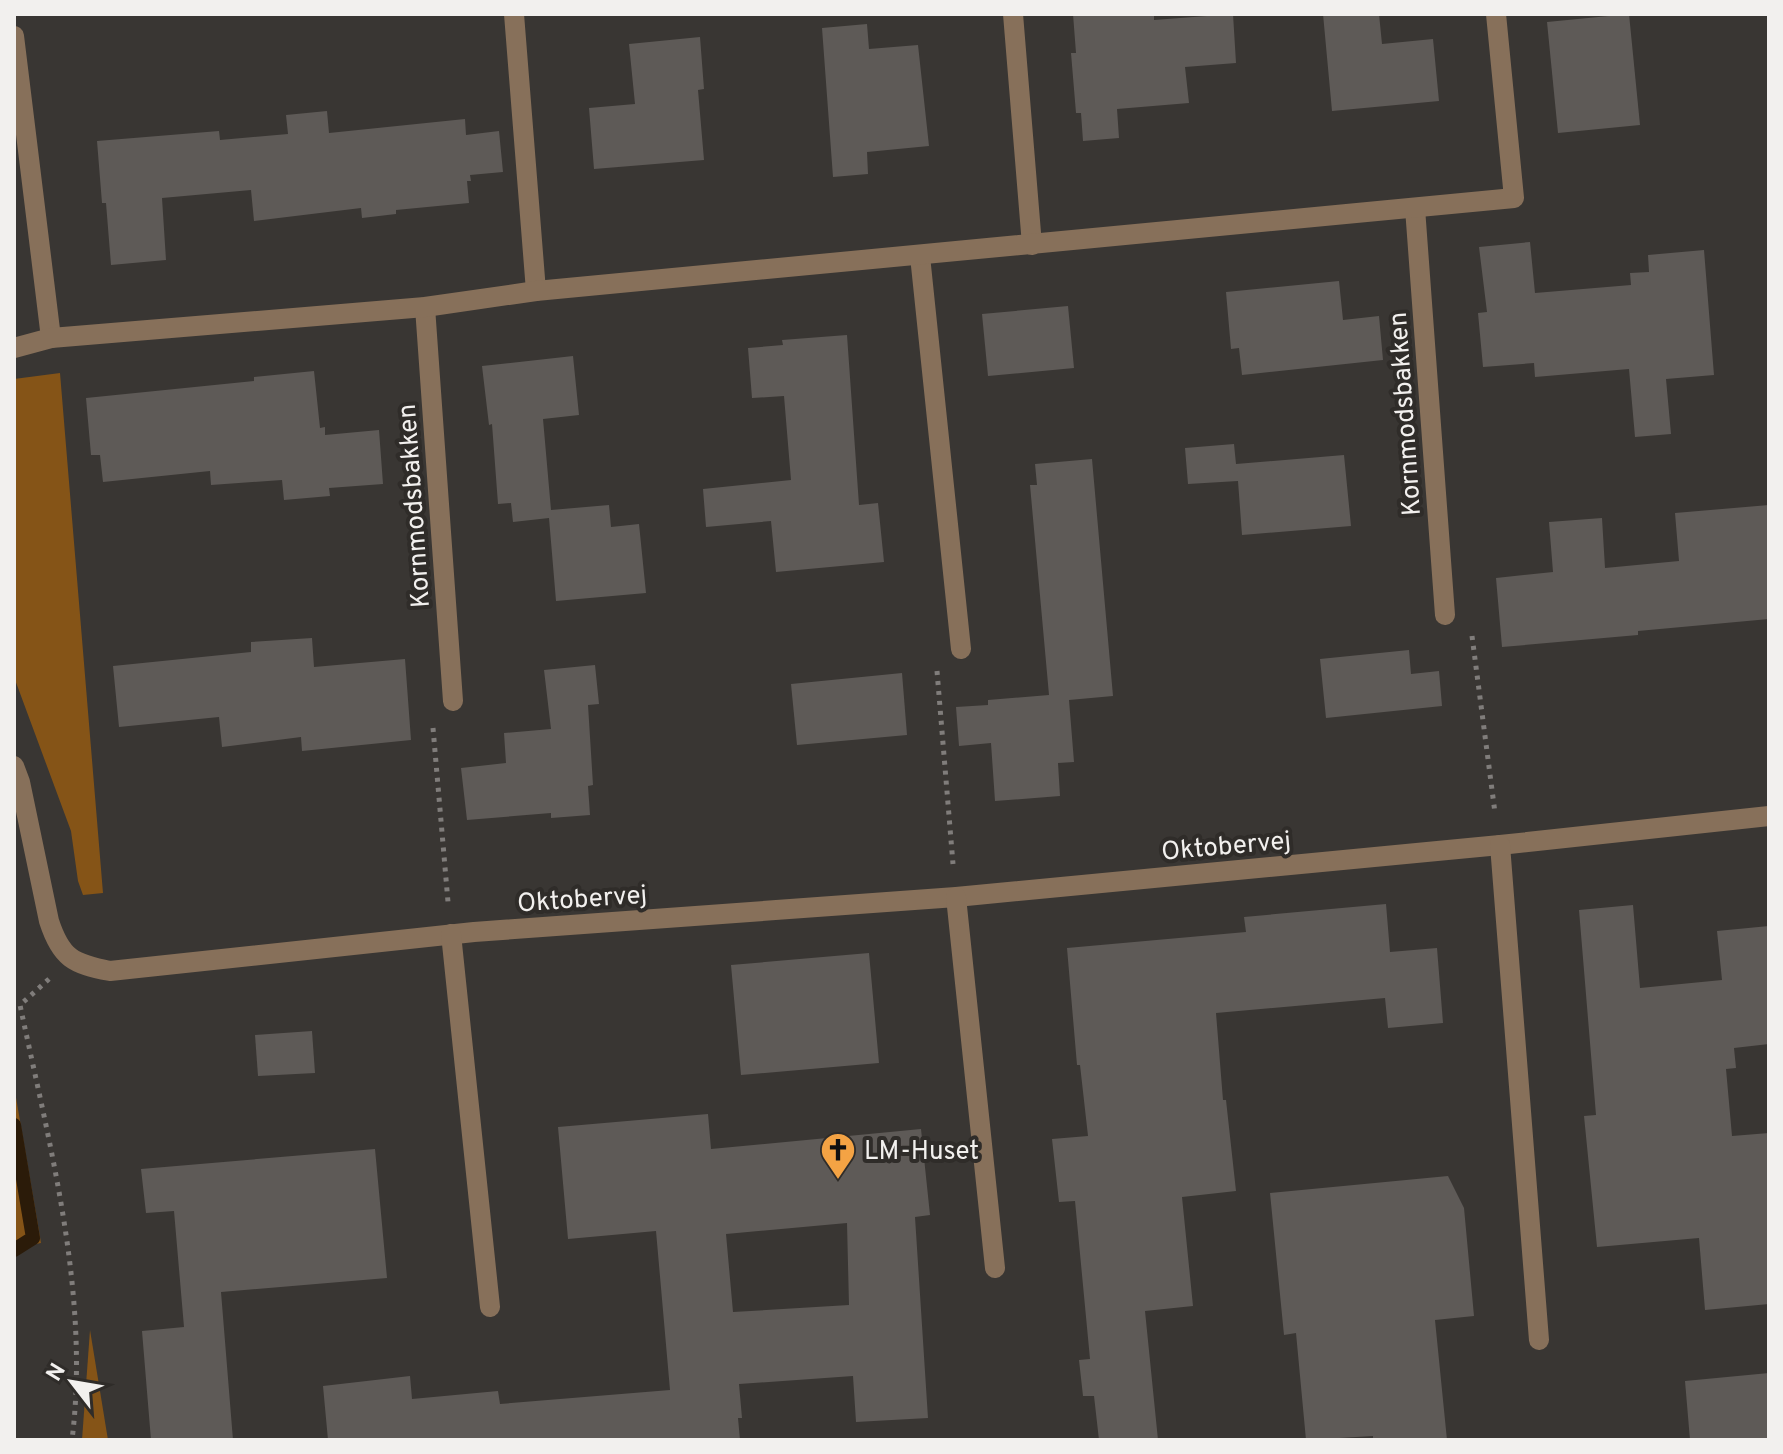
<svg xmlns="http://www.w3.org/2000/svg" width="1783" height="1454" font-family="Overpass,sans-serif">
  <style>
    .forest { fill: #855417 }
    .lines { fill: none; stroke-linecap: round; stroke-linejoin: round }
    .stream { stroke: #2b1b09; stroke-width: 14 }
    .building { fill: #5e5a57; fill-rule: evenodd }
    .path { stroke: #807d7b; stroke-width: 5; stroke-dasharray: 4 6; stroke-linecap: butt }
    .minor { stroke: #87705a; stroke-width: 20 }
    .labels { text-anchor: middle; stroke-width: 8; stroke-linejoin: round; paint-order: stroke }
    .street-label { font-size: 26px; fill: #f2f0ee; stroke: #2f2c29 }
    .poi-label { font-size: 26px; fill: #f2f0ee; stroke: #2f2c29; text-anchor: start }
  </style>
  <rect width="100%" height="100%" fill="#393633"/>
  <g class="forest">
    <polygon points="60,373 103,893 83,895 78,881 71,831 14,677 14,379"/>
    <polygon points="14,1086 41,1243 14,1248"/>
    <polygon points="90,1330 108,1440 82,1440"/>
  </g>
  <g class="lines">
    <polyline class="stream" points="14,1125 33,1238 14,1250"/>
  </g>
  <g class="building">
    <polygon points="1073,14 1154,14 1154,20 1233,14 1236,63 1185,67 1189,103 1117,109 1119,138 1083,141 1081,113 1076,113 1071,53 1076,53"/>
    <polygon points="1323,14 1379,14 1382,44 1433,39 1439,101 1332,111"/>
    <polygon points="1629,14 1640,125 1558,133 1547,22"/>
    <polygon points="867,24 869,49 918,45 929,146 867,152 868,174 833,177 822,28"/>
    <polygon points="700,37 704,89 698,90 704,160 594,169 589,108 635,104 629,44"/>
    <polygon points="327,111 329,133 465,119 466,135 499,131 503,172 470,175 471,181 467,181 469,203 396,210 396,214 362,218 361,208 254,221 251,190 162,198 166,260 111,265 106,203 102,203 97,141 219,131 220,140 288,134 286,115"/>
    <polygon points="1530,242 1535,293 1631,285 1630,273 1649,272 1648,255 1704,250 1714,375 1666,379 1671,434 1635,437 1629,369 1535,377 1534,363 1483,367 1478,313 1487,312 1479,247"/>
    <polygon points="1339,281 1343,320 1379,316 1383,360 1242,375 1239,348 1231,349 1226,292"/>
    <polygon points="1068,306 1074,368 988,376 982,314"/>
    <polygon points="847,335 859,505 878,503 884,562 776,572 771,521 706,527 703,489 791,480 784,396 752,398 748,348 783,345 782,340"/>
    <polygon points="573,356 579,415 543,419 551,510 609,505 611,527 639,524 646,593 556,601 549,518 513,522 511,503 498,504 492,424 489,425 482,366"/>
    <polygon points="314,371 320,428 325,427 325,435 379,430 383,484 329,488 330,496 284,500 282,480 211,485 210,471 103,482 100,455 91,455 86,398 254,381 254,377"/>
    <polygon points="1234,444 1236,464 1344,455 1351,526 1242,535 1238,481 1188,484 1185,448"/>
    <polygon points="1092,459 1113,696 1069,700 1074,762 1058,763 1060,796 995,801 991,743 959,746 956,707 988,705 988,700 1049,695 1030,485 1037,485 1035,464"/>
    <polygon points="1769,505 1769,619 1638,631 1638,635 1502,647 1496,578 1553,572 1549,522 1602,518 1605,568 1679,561 1675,513"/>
    <polygon points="312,638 314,667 405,659 411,740 302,751 301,737 222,747 219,717 119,727 113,666 251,652 251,642"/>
    <polygon points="1409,650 1411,674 1439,671 1442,706 1326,718 1320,659"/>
    <polygon points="595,665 599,704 588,705 593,785 588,786 590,815 551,818 551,813 467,820 461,768 506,763 504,733 551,729 544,670"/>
    <polygon points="902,673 907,735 797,745 791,684"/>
    <polygon points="1386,904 1390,952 1437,948 1443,1023 1388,1028 1385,998 1216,1013 1223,1100 1226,1100 1236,1191 1182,1197 1193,1306 1145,1311 1158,1440 1099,1440 1094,1396 1083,1396 1079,1360 1090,1359 1075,1201 1059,1202 1052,1139 1088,1136 1080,1065 1077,1065 1067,948 1246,932 1244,917"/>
    <polygon points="1633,905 1640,988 1722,980 1717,931 1769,926 1769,1044 1734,1048 1736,1068 1726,1069 1732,1136 1769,1133 1769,1304 1705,1310 1699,1238 1597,1247 1584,1116 1596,1115 1579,910"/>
    <polygon points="869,953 879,1063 741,1075 731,965"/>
    <polygon points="312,1031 315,1073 258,1076 255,1035"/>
    <path d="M708 1114 711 1149 921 1129 930 1215 915 1217 928 1418 856 1422 853 1376 739 1384 742 1418H738L740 1440H328L323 1386 410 1376 412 1399 498 1391 500 1404 670 1390 656 1231 568 1239 558 1127ZM847 1223 849 1305 733 1312 726 1234Z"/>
    <polygon points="375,1149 387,1278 221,1292 233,1440 151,1440 142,1331 184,1327 174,1211 146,1213 141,1169"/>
    <polygon points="1448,1176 1464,1208 1474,1316 1435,1320 1447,1440 1373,1440 1373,1436 1306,1440 1296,1333 1284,1335 1270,1193"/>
    <polygon points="1769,1373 1769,1440 1690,1440 1685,1381"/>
  </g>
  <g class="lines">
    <g class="path">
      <polyline points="1472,636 1495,813"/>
      <polyline points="937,671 953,864"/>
      <polyline points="433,728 448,902"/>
      <path d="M49 979 20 1005C50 1147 90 1295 72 1440"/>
    </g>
    <g class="minor">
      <polyline points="514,14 536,291"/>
      <polyline points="1013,14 1032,245"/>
      <polyline points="14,36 51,338"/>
      <polyline points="1415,208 1445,615"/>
      <polyline points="920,256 961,649"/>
      <polyline points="425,307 453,701"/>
      <polyline points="14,348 51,338 425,307 536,291 1514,198 1496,14"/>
      <path d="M14 766 20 782 49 921C61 958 73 964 110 971L474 932 956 897 1500 845 1769 816"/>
      <polyline points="1500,845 1539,1340"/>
      <polyline points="956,897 995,1268"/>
      <polyline points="451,934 490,1307"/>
    </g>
  </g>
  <defs>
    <symbol id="church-pin" viewBox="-11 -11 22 30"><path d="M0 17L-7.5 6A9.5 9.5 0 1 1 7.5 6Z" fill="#f4a344" stroke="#2f2c29"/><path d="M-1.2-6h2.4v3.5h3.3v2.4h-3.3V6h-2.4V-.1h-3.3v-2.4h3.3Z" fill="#111"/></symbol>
  </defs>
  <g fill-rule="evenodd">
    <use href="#church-pin" x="818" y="1130" width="40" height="54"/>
  </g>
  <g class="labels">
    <g class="street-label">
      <text transform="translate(1404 414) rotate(-94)" y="9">Kornmodsbakken</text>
      <text transform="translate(413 506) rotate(-94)" y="9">Kornmodsbakken</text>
      <text transform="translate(1226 845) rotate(-5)" y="9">Oktobervej</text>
      <text transform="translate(582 898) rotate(-4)" y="9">Oktobervej</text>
    </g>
    <g class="poi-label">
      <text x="864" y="1159">LM-Huset</text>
    </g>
  </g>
  <rect width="1783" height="1454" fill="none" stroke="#f2f0ee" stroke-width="32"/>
  <g transform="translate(72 1382) rotate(301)" stroke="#2f2c29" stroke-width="6" paint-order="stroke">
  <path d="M0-6L14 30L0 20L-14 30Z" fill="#f2f0ee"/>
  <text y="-12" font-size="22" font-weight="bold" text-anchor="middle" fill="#f2f0ee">N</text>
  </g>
</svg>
